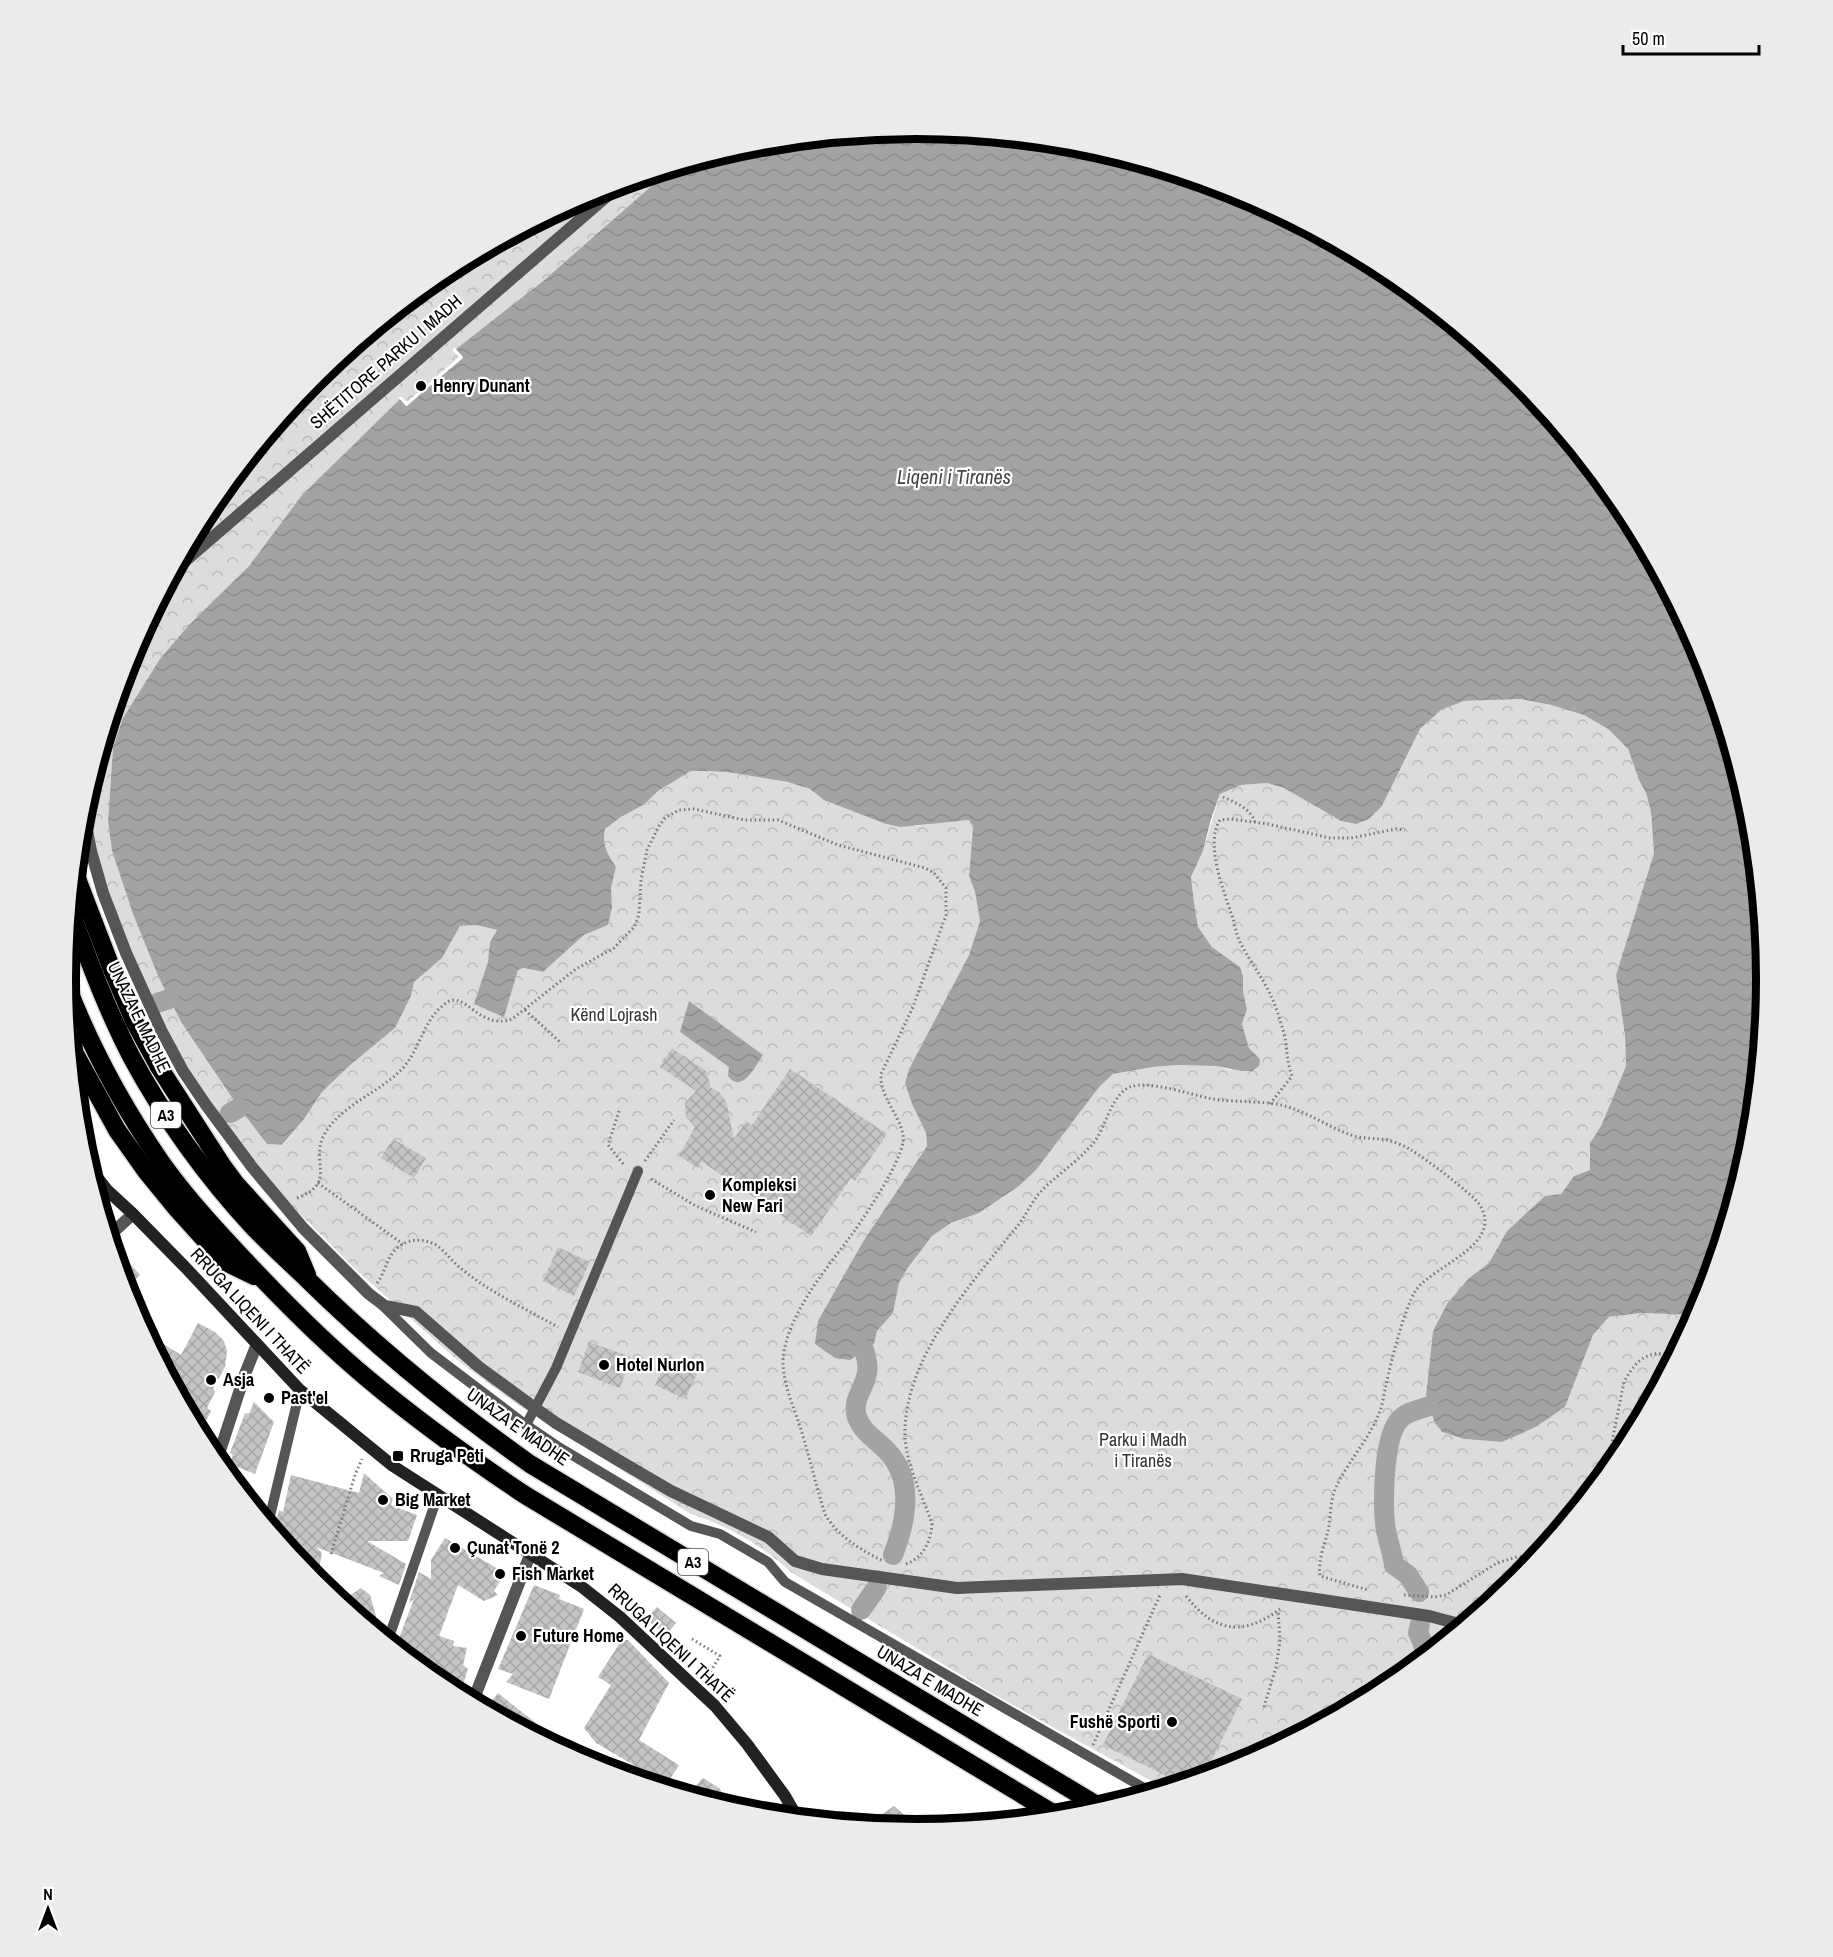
<svg xmlns="http://www.w3.org/2000/svg" width="1833" height="1957" font-family="'Archivo Narrow',sans-serif">
  <style>
    .park { fill: url(#park-crowns) }
    .water { fill: url(#water-waves) }
    .pier { fill: #fff }
    .lines { fill: none; stroke-linecap: round; stroke-linejoin: round }
    .canal { stroke: #a3a3a3; stroke-width: 20 }
    .building { fill: url(#building-cross-hatch) }
    .highway-casing { stroke: #dbdbdb; stroke-width: 21 }
    .path { stroke: #777; stroke-width: 3; stroke-dasharray: 1.5 3; stroke-linecap: butt }
    .lane { stroke: #555; stroke-width: 10 }
    .street { stroke: #555; stroke-width: 12 }
    .secondary { stroke: #222; stroke-width: 12 }
    .highway { stroke: #000; stroke-width: 18 }
    .poi-dot { fill: #000; stroke: #fff; stroke-width: 2 }
    .labels { text-anchor: middle; stroke-width: 4.5; stroke-linejoin: round; paint-order: stroke }
    .shield { fill: #fff; stroke: #4c4c4c; stroke-width: 1.5 }
    .shield-label { font-size: 16px; font-weight: bold; fill: #000 }
    .street-label { font-size: 18px; fill: #000; stroke: #fff }
    .poi-label { font-size: 18px; font-weight: bold; fill: #000; stroke: #fff; text-anchor: start }
    .park-label { font-size: 18px; fill: #333; stroke: #fff }
    .water-label { font-size: 20px; font-style: italic; fill: #444; stroke: #fff }
    .rim { fill: none; stroke: #000; stroke-width: 8 }
  </style>
  <defs>
    <pattern id="park-crowns" width="20" height="18" patternUnits="userSpaceOnUse" patternTransform="scale(1.5)"><rect width="20" height="18" fill="#dcdcdc"/><path d="M2 6a3 3 0 1 1 6 0M12 15a3 3 0 1 1 6 0" fill="none" stroke="#bbb"/></pattern>
    <pattern id="water-waves" width="16" height="10" patternUnits="userSpaceOnUse" patternTransform="scale(1.5)"><rect width="16" height="10" fill="#a3a3a3"/><path d="M0 5q4-4 8 0t8 0" fill="none" stroke="#8b8b8b"/></pattern>
    <pattern id="building-cross-hatch" width="8" height="8" patternUnits="userSpaceOnUse" patternTransform="scale(1.5)"><rect width="8" height="8" fill="#c4c4c4"/><path d="M0 0l8 8M0 8l8-8" fill="none" stroke="#a7a7a7"/></pattern>
  </defs>
  <rect width="100%" height="100%" fill="#fff"/>
  <path class="park" d="M672 168 543 281 456 349 463 358 406 406 400 399 302 495 249 566 225 591 113 748 108 821 112 851 133 914 158 976 181 1022 239 1108 267 1144 283 1145 304 1119 322 1092 349 1066 395 1028 411 996 414 982 442 958 460 926 476 925 497 930 491 942 488 963 475 1004 504 1016 518 970 524 968 543 972 584 935 608 925 612 908 611 888 616 867C607 854 602 844 605 829L621 817 645 804 658 791 676 780 691 771H703L727 772 788 782 810 789 824 800 883 823 917 826 934 823 969 820 973 827 969 876 975 892 980 921 969 955 909 1069 905 1082 912 1104 926 1133 927 1146 864 1240 850 1360 874 1344 877 1331 893 1313 899 1283 907 1269 932 1236 951 1223 979 1213 1019 1186 1036 1170 1099 1086 1113 1074 1153 1067 1178 1065 1216 1066 1230 1070 1260 1059 1249 1048 1242 1024 1247 1009 1243 991V977L1240 967 1212 947 1198 927 1194 902 1191 877 1203 851 1220 794 1241 785 1267 783 1284 788 1341 821 1356 824 1369 819 1382 806 1420 729 1441 710 1464 701 1520 699 1551 705 1584 715 1608 729 1628 749 1639 780 1646 793 1651 812 1654 853 1616 975 1625 1036 1626 1066 1601 1126 1590 1143V1170L1574 1176 1561 1194 1545 1197 1507 1231 1489 1263 1469 1278 1433 1331 1426 1395 1434 1421 1442 1432 1464 1439 1502 1442 1536 1427 1565 1407 1593 1335 1609 1317 1641 1313 1696 1315 1623 1451 1518 1580 1389 1686 1242 1764 1164 1788 991 1693 792 1573C763 1546 729 1526 691 1514L515 1403 457 1360 353 1267 283 1197 248 1159 179 1058 115 915 87 817 86 801 131 653 210 506 309 385 322 371 444 271 591 193Z"/>
  <g class="water">
    <path d="M917 128 1083 144 1242 193 1389 272 1518 377 1624 506 1702 653 1751 813 1767 979 1751 1145 1702 1304 1696 1315 1641 1313 1609 1317 1593 1335 1565 1407 1536 1427 1502 1442 1464 1439 1442 1432 1434 1421 1426 1395 1433 1331 1447 1304 1469 1278 1489 1263 1507 1231 1545 1196 1561 1194 1574 1176 1590 1170V1143L1601 1126 1626 1066 1625 1036 1616 975 1654 853 1651 812 1646 793 1639 780 1628 749 1608 729 1584 715 1551 705 1520 699 1464 701 1441 710 1420 729 1382 806 1369 819 1356 824 1341 821 1284 788 1267 783 1241 785 1220 794 1211 819 1203 851 1191 877 1194 902 1198 927 1212 947 1240 967 1243 976V991L1247 1009 1242 1024 1249 1048 1260 1059 1259 1066 1252 1071H1242L1216 1066 1178 1065 1153 1067 1113 1074 1099 1087 1036 1170 1019 1186 979 1213 951 1223 932 1236 907 1269 899 1283 893 1313 877 1331 874 1344 850 1360 835 1358 815 1344 818 1321 864 1240 927 1146 926 1133 912 1104 905 1083 909 1069 969 955 980 921 975 892 969 876 973 827 969 820 900 827 883 823 824 800 810 789 788 782 727 772 703 771H691L676 780 658 791 645 804 621 817 605 829C602 844 607 854 616 867L611 888 612 908 608 925 584 935 543 972 524 968 518 970 504 1017 474 1004 488 962 490 942 497 930 476 925 460 926 442 958 414 982 411 996 395 1028 349 1066 322 1092 304 1119 282 1145 267 1144 239 1108 181 1022 158 976 133 914 112 851 108 821 113 748 123 718 160 659 188 626 249 566 302 495 400 399 407 406 463 357 456 349 543 281 672 168 751 144Z"/>
    <path d="M689 1001 763 1055C756 1065 742 1095 728 1076L729 1067 680 1032Z"/>
  </g>
  <polygon class="pier" points="454,347 463,358 406,406 398,397 402,397 407,402 459,357 453,351"/>
  <g class="lines">
    <g class="canal">
      <polyline points="157,1003 169,999"/>
      <polyline points="230,1113 239,1108"/>
      <path d="M864 1350C867 1360 869 1368 866 1377 862 1392 852 1401 857 1417 862 1432 877 1440 887 1451 915 1480 906 1522 893 1555"/>
      <path d="M1419 1592 1408 1575 1394 1565C1392 1551 1387 1538 1385 1524 1383 1501 1383 1436 1400 1419 1408 1411 1419 1410 1429 1406"/>
      <polyline points="861,1610 877,1587"/>
      <polyline points="1420,1624 1418,1633 1422,1641 1426,1655"/>
    </g>
  </g>
  <g class="building">
    <polygon points="672,1048 706,1071 711,1088 719,1092 726,1101 734,1139 746,1121 752,1125 790,1069 887,1134 855,1181 851,1178 811,1236 701,1161 698,1168 679,1156 695,1127 686,1117 685,1103 696,1091 660,1067"/>
    <polygon points="393,1139 426,1158 414,1178 381,1158"/>
    <polygon points="113,1244 140,1275 126,1289 121,1273"/>
    <polygon points="558,1247 590,1262 574,1296 543,1281"/>
    <polygon points="198,1323 215,1332 224,1341 227,1351 225,1367 213,1389 215,1392 207,1408 211,1411 200,1433 147,1334 181,1355"/>
    <polygon points="589,1342 631,1357 620,1388 578,1372"/>
    <polygon points="668,1356 699,1370 685,1399 655,1385"/>
    <polygon points="254,1402 274,1422 255,1474 230,1464 233,1455 230,1453 245,1413 249,1414"/>
    <polygon points="364,1473 393,1499 391,1505 417,1515 408,1541 367,1541 406,1564 399,1585 379,1576 384,1573 316,1547 322,1553 317,1580 308,1564 302,1564 269,1523 276,1521 279,1510 283,1512 291,1475 359,1493"/>
    <polygon points="246,1495 265,1504 263,1516"/>
    <polygon points="445,1538 505,1573 494,1591 498,1595 484,1601 458,1585 439,1636 454,1641 453,1646 467,1648 463,1665 468,1669 460,1694 444,1685 396,1646 414,1599 409,1603 419,1572 431,1579 431,1560"/>
    <polygon points="534,1585 560,1595 559,1599 584,1609 549,1699 506,1682 513,1674 498,1669"/>
    <polygon points="361,1588 370,1595 381,1634 341,1601"/>
    <polygon points="657,1607 676,1623 666,1635 646,1619"/>
    <polygon points="624,1640 628,1640 669,1683 639,1740 679,1765 665,1787 636,1778 642,1770 596,1743 584,1728 611,1685 598,1677 619,1644"/>
    <polygon points="1148,1654 1242,1699 1204,1776 1181,1783 1103,1745"/>
    <polygon points="498,1693 547,1732 543,1739 485,1708"/>
    <polygon points="703,1778 719,1788 734,1808 688,1794"/>
    <polygon points="894,1806 920,1829 868,1824"/>
  </g>
  <g class="lines">
    <defs>
      <g id="highway">
        <polyline points="76,876 111,967 134,1021 159,1067 222,1165 236,1184 297,1251 307,1275"/>
        <path d="M72 915C90 964 108 1012 132 1058 165 1119 207 1177 254 1228 271 1245 289 1262 306 1278 378 1349 448 1406 530 1464L1100 1807"/>
        <path d="M67 986C91 1048 123 1107 161 1162 188 1200 221 1235 253 1269 289 1307 327 1345 368 1379 418 1421 471 1459 525 1495L1056 1815"/>
        <polyline points="73,1050 117,1130 146,1171 177,1209 225,1262 254,1276"/>
      </g>
    </defs>
    <use href="#highway" class="highway-casing"/>
    <g class="path">
      <path d="M1223 797C1236 803 1250 808 1255 822"/>
      <polyline points="525,1010 560,1042"/>
      <path d="M1270 1104 1292 1076C1288 1065 1287 1055 1286 1044 1286 1037 1275 1003 1271 996 1262 976 1248 959 1239 940 1235 931 1235 922 1231 913 1223 889 1205 843 1220 820L1231 819 1268 824 1330 838H1351L1396 829 1405 830"/>
      <polyline points="619,1111 608,1145 624,1165"/>
      <polyline points="645,1161 674,1120"/>
      <polyline points="651,1179 696,1206 756,1232"/>
      <polyline points="318,1183 403,1244"/>
      <path d="M297 1198C337 1183 311 1163 323 1137 339 1105 380 1093 403 1068 420 1049 424 1018 446 1003 465 989 479 1031 512 1019L576 969 614 948 635 926 639 914 641 880 647 850 659 826 665 818 679 810 694 809 744 820H778L838 845 925 868 934 873 946 888V915L913 1007 881 1074C879 1099 906 1121 903 1142 899 1165 869 1210 855 1230 829 1266 793 1306 784 1351 779 1377 794 1406 801 1430 810 1458 816 1486 825 1514 837 1536 861 1550 883 1561"/>
      <path d="M377 1283C388 1268 387 1251 405 1243 415 1238 427 1240 436 1245 446 1252 453 1263 463 1270 491 1293 526 1309 558 1327"/>
      <path d="M1606 1472 1624 1382C1637 1358 1648 1350 1675 1355"/>
      <polyline points="331,1554 355,1475 362,1459"/>
      <path d="M906 1564C923 1558 931 1541 932 1524 922 1493 904 1463 905 1429 907 1356 971 1283 1015 1229 1024 1219 1029 1207 1037 1196 1049 1181 1072 1166 1086 1151 1091 1146 1095 1142 1098 1136 1107 1121 1113 1094 1130 1087 1148 1080 1189 1094 1208 1098 1232 1103 1257 1100 1281 1105 1307 1111 1329 1128 1354 1136 1365 1139 1376 1138 1387 1140 1395 1142 1405 1146 1411 1150 1425 1158 1471 1193 1479 1204 1506 1244 1434 1265 1416 1290 1404 1309 1391 1362 1386 1385 1384 1393 1383 1403 1380 1411 1370 1438 1349 1460 1337 1485 1330 1498 1331 1516 1328 1531 1324 1545 1318 1561 1320 1576L1368 1590"/>
      <polyline points="1404,1595 1435,1597 1446,1595 1497,1563 1517,1557 1538,1556"/>
      <path d="M1186 1596C1214 1632 1243 1637 1280 1609"/>
      <polyline points="692,1639 720,1656 706,1679"/>
      <polyline points="1264,1707 1276,1667 1280,1641 1278,1610"/>
      <polyline points="1093,1745 1160,1595"/>
    </g>
    <g class="lane">
      <polyline points="380,1303 431,1353 526,1425 557,1446 691,1526 720,1534 768,1562 785,1582 1151,1792"/>
      <polyline points="526,1425 556,1368 638,1171"/>
      <polyline points="270,1516 300,1390"/>
      <polyline points="388,1640 438,1495"/>
    </g>
    <g class="street">
      <polyline points="176,569 621,184"/>
      <polyline points="83,811 91,851 103,893 126,953 161,1030 183,1071 206,1105 252,1167 304,1229 369,1294 385,1306 416,1312 479,1367 535,1408 556,1423 623,1463 671,1491 768,1537 795,1561 822,1569 957,1588 1182,1579 1429,1616 1463,1625"/>
      <polyline points="110,1235 133,1214"/>
      <polyline points="217,1460 245,1374 257,1344"/>
      <polyline points="473,1701 530,1555"/>
    </g>
    <polyline class="secondary" points="90,1168 107,1190 133,1214 185,1267 300,1390 393,1466 582,1587 620,1617 715,1706 747,1744 785,1796 797,1817"/>
    <use href="#highway" class="highway"/>
  </g>
  <g class="poi-dot">
    <circle cx="421" cy="386" r="6"/>
    <circle cx="710" cy="1195" r="6"/>
    <circle cx="604" cy="1365" r="6"/>
    <circle cx="211" cy="1380" r="6"/>
    <circle cx="269" cy="1398" r="6"/>
    <rect x="392" y="1450" width="12" height="12" rx="3"/>
    <circle cx="383" cy="1500" r="6"/>
    <circle cx="455" cy="1548" r="6"/>
    <circle cx="500" cy="1574" r="6"/>
    <circle cx="521" cy="1636" r="6"/>
    <circle cx="1172" cy="1722" r="6"/>
  </g>
  <g class="labels">
    <g class="shield">
      <rect x="151" y="1102" width="30" height="26" rx="4.5"/>
      <rect x="678" y="1549" width="30" height="26" rx="4.5"/>
    </g>
    <g class="shield-label">
      <text x="166" y="1121">A3</text>
      <text x="693" y="1568">A3</text>
    </g>
    <g class="street-label">
      <text transform="translate(386 362) rotate(-41)" y="6">SHËTITORE PARKU I MADH</text>
      <text transform="translate(139 1017) rotate(64)" y="6">UNAZA E MADHE</text>
      <text transform="translate(250 1311) rotate(47)" y="6">RRUGA LIQENI I THATË</text>
      <text transform="translate(518 1427) rotate(35)" y="6">UNAZA E MADHE</text>
      <text transform="translate(671 1643) rotate(43)" y="6">RRUGA LIQENI I THATË</text>
      <text transform="translate(930 1681) rotate(31)" y="6">UNAZA E MADHE</text>
    </g>
    <g class="poi-label">
      <text x="433" y="392">Henry Dunant</text>
      <text x="722" y="1191">Kompleksi<tspan x="722" dy="21">New Fari</tspan></text>
      <text x="616" y="1371">Hotel Nurlon</text>
      <text x="223" y="1386">Asja</text>
      <text x="281" y="1404">Past'el</text>
      <text x="410" y="1462">Rruga Peti</text>
      <text x="395" y="1506">Big Market</text>
      <text x="467" y="1554">Çunat Tonë 2</text>
      <text x="512" y="1580">Fish Market</text>
      <text x="533" y="1642">Future Home</text>
      <text x="1160" y="1728" text-anchor="end">Fushë Sporti</text>
    </g>
    <g class="park-label">
      <text x="614" y="1021">Kënd Lojrash</text>
      <text x="1143" y="1446">Parku i Madh<tspan x="1143" dy="21">i Tiranës</tspan></text>
    </g>
    <g class="water-label">
      <text x="954" y="484">Liqeni i Tiranës</text>
    </g>
  </g>
  <path d="M0 0H1833V1957H0ZM76 979a840 840 0 1 1 1680 0a840 840 0 1 1-1680 0Z" fill="#ebebeb" fill-rule="evenodd"/>
  <path class="rim" d="M76 979a840 840 0 1 1 1680 0a840 840 0 1 1-1680 0Z"/>
  <g transform="translate(48 1909)" stroke="#ffffff" stroke-width="4.5" paint-order="stroke">
  <path d="M0-4.5L10 22L0 15L-10 22Z" fill="#000000"/>
  <text y="-9" font-size="16" font-weight="bold" text-anchor="middle" fill="#000000">N</text>
  </g>
  <path d="M1623 45v9h136v-9" fill="none" stroke="#000000" stroke-width="3"/>
  <text x="1632" y="45" font-size="18" fill="#000000" stroke="#ffffff" stroke-width="4.5" paint-order="stroke">50 m</text>
</svg>
